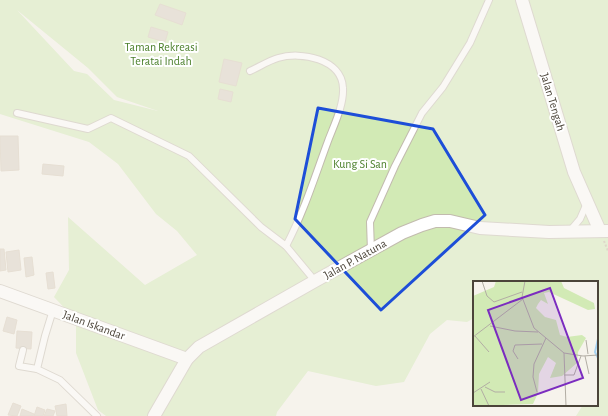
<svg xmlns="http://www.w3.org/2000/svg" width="608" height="416" font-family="'Alegreya Sans',sans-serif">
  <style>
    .green { fill: #d2eab5; fill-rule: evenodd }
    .building { fill: #d8cfc1; stroke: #d3c7b4 }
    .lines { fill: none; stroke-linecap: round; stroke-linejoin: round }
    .lane-casing { stroke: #c2bbae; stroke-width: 8 }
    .street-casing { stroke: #c2bbae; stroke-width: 14 }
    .path { stroke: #c4b79f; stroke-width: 2; stroke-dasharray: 2 2; stroke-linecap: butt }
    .lane { stroke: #fff; stroke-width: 6 }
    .street { stroke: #fff; stroke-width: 12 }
    .marked { fill: none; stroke: #1d4ed8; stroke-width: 3; stroke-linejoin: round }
    .labels { text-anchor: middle; stroke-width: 4; stroke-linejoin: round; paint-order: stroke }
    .park-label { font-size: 12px; fill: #4a7f2a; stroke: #fff }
    .street-label { font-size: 12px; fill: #4b4439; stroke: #fff }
    .inset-river { fill: none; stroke: #a9d4f2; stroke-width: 2 }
    .inset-road { fill: none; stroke: #b2ada4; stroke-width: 1 }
    .view { fill: #7b2cbf; fill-opacity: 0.15; stroke: #7b2cbf; stroke-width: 2 }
    .inset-edge { fill: none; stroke: #4b4439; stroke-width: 2 }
  </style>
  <rect width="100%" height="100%" fill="#f6f3ec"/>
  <path class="green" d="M0 0H608V416H576L583 405H597V282H474V318L467 322 447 320 430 334 404 382 376 386 308 371 277 412 276 416H106L98 410 76 353V320L54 297 69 270 68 217 145 285 197 255 177 231 156 214 118 164 89 142 0 114ZM17 10 88 68 117 97 158 111 114 100 87 74 74 71Z"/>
  <g class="building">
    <polygon points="160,4 186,13 182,25 155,15"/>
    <polygon points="151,27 168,32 165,42 148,37"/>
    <polygon points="224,59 242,63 236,86 219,82"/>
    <polygon points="220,89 233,92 231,102 218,99"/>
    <polygon points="0,136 18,136 19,170 1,171"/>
    <polygon points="43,164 64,166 63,176 42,174"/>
    <polygon points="0,249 4,249 6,270 0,271"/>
    <polygon points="19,250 21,270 8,272 6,252"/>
    <polygon points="32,257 34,275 26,277 24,258"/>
    <polygon points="53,272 55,288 48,289 46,273"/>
    <polygon points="7,317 17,320 14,334 3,331"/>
    <polygon points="17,331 32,332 31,349 16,348"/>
    <polygon points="13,403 21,406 17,416 8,415"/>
    <polygon points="66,404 67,416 57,416 55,406"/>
    <polygon points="37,407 45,410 43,416 34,416"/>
    <polygon points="22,409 34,414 33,416 20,416"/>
    <polygon points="47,409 55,411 53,416 44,416"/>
  </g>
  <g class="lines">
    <defs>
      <g id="lane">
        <path d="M250 71C259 67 268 61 278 58 301 51 342 59 343 88 344 105 334 125 328 141 315 176 304 212 286 246"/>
        <polyline points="17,113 88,129 111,118 189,156 261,227 286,246 315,281"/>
        <polyline points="569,232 580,219 587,203"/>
        <polyline points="371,251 370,222 395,166 422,113 443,87 470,43 489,0"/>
        <polyline points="53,310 45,336 37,369 60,380 97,416"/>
        <polyline points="23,350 19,366 37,369"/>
      </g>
      <g id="street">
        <polyline points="522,0 574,172 600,231"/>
        <polyline points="0,291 187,359"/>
        <polyline points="154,416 187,359 199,347 315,281 402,233 422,225 435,221 450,221 480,228 549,232 608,231"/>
      </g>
    </defs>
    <use href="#lane" class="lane-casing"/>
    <use href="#street" class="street-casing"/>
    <polyline class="path" points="604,241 608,251"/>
    <use href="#lane" class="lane"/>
    <use href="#street" class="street"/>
  </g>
  <path d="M0 0H608V416H0ZM318 108 433 129 485 215 381 310 295 219Z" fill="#f6f3ec" fill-opacity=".55" fill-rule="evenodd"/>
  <path class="marked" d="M318 108 433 129 485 215 381 310 295 219Z"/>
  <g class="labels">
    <g class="park-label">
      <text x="161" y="51">Taman Rekreasi<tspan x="161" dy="14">Teratai Indah</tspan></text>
      <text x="360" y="168">Kung Si San</text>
    </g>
    <g class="street-label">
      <text transform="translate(553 102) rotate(73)" y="4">Jalan Tengah</text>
      <text transform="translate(355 259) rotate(-29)" y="4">Jalan P. Natuna</text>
      <text transform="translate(94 325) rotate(20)" y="4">Jalan Iskandar</text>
    </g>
  </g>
  <g transform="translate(473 281)">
    <rect width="125" height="125" fill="#f6f3ec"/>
    <path d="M23 0H88L91 7 121 22 122 28 115 29 76 11 71 12 75 23 68 19 65 23 63 27 72 36 83 39 87 54 94 56 109 54 113 57 105 71 104 82 89 95 77 97 83 82 75 76 66 93 65 112 60 123 0 125V15L21 6Z" fill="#d2eab5"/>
    <path class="inset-river" d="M125 58 122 71 125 77"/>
    <path class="inset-road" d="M9 0 14 15 21 21 49 11M52 0 49 16 61 47 91 72 110 75 125 74M17 45 42 50 65 51M2 55 16 71M0 56 50 18M113 59 115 73M91 72 93 125M112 75 116 93M45 78 40 70 42 64 69 63M91 94H101L108 75M12 106 22 111H32M8 108 16 125M64 111 60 96 61 83 73 57M0 112 17 101"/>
    <path class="view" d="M77 7 110 97 48 119 15 29Z"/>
    <rect width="125" height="125" class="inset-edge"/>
  </g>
</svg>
